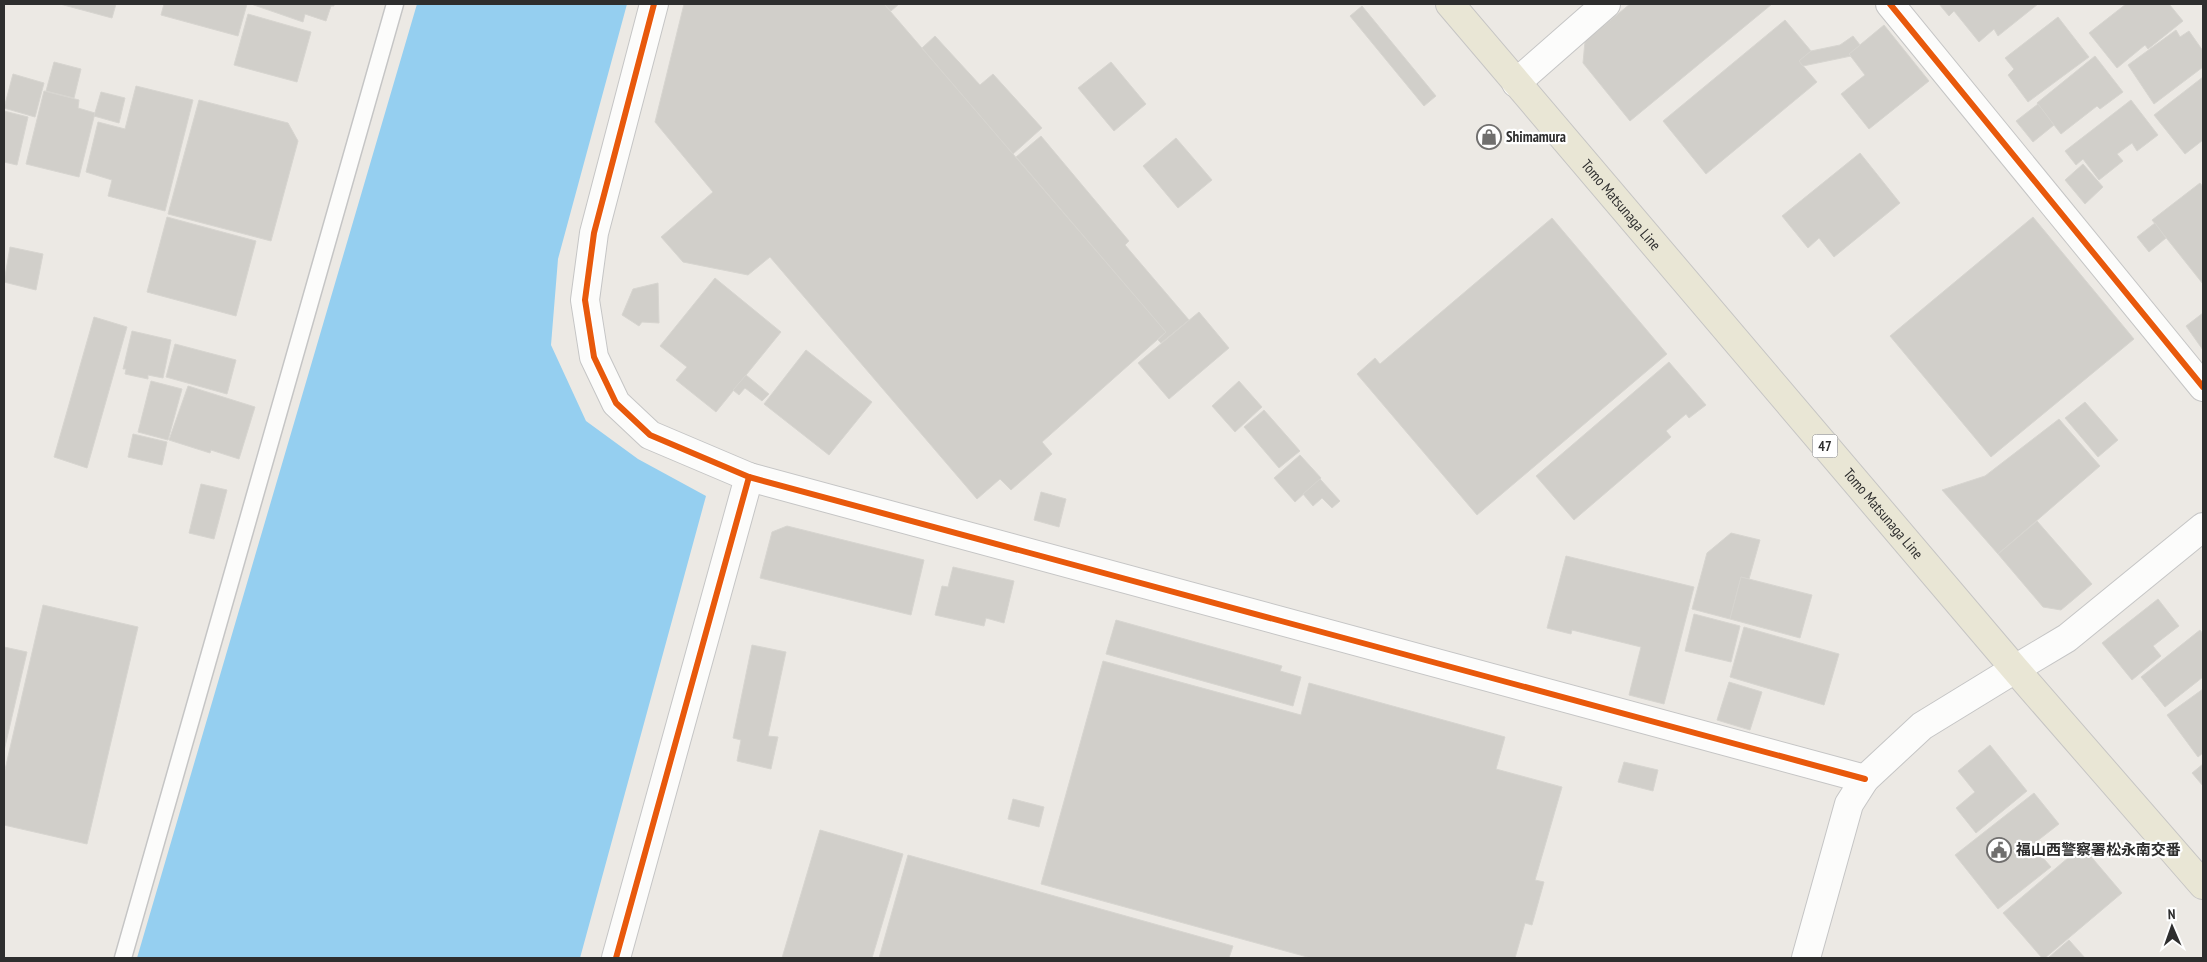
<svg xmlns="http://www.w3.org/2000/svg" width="2207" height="962" font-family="'PT Sans Narrow','Noto Sans JP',sans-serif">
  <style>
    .water { fill: #95cff0 }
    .building { fill: #d1cfca; stroke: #d7d5d0 }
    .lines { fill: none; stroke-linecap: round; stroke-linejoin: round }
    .service-casing { stroke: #c5c5c5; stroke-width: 19 }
    .minor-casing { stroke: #c5c5c5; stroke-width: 30 }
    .tertiary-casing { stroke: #c5c5c5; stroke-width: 30 }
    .primary-casing { stroke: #c6c5c4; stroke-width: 30 }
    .service { stroke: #fcfcfb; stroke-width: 16 }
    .minor { stroke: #fcfcfb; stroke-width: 28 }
    .tertiary { stroke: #fcfcfb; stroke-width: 28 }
    .primary { stroke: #e9e6d5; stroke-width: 28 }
    .cycleway-casing { stroke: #fff; stroke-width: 9 }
    .cycleway { stroke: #e8590c; stroke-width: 6 }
    .labels { text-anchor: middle; stroke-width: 4.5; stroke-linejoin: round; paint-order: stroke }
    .shield { fill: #fff; stroke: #6d6d6d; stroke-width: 1 }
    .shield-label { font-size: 14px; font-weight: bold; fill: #2e2e2e }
    .poi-label { font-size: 15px; font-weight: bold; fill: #2e2e2e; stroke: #fff; text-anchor: start }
    .street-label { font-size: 15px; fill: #2e2e2e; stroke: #fff }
  </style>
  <rect width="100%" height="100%" fill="#ece9e4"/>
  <polygon class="water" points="417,4 627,4 558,259 551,345 586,421 638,459 706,496 580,958 137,958"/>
  <g class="building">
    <polygon points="60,4 116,4 112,18"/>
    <polygon points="164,4 247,4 238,36 161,15"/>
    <polygon points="251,4 334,4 334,6 331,6 326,21 305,14 303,22"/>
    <polygon points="684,4 884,4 1166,332 1042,442 1052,454 1011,490 1000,479 977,499 770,257 748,275 683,262 661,237 713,192 655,122"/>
    <polygon points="884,4 899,4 891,11"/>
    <polygon points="1630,4 1772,4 1630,121 1583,63 1585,41"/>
    <polygon points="1939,4 2038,4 1998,36 1994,29 1979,42 1954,11 1949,16"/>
    <polygon points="2126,4 2169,4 2183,21 2148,49 2145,45 2117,68 2089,33"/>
    <polygon points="1362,6 1436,96 1424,106 1350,16"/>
    <polygon points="248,14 311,32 297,82 234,65"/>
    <polygon points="2058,17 2089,57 2028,102 2008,75 2014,69 2005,58"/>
    <polygon points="1785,20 1811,51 1799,61 1817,82 1706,174 1663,121"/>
    <polygon points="1884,25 1929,81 1869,129 1841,94 1865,75 1849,54"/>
    <polygon points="2176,30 2180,37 2189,31 2203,51 2203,67 2154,104 2128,65"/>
    <polygon points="935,36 980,85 993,74 1042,128 1013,154 922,48"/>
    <polygon points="1853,36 1860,45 1849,54 1851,56 1803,66 1799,61 1811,51 1840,45"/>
    <polygon points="2095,56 2123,92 2100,109 2097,106 2061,134 2037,103"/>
    <polygon points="54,62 81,69 74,98 46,91"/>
    <polygon points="1111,62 1146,104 1114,131 1078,88"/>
    <polygon points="13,74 44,83 35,117 4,108"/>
    <polygon points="2203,77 2203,140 2185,154 2154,115"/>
    <polygon points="136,86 193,100 165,211 108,196 112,180 86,172 98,122 125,129"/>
    <polygon points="44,91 79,100 78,108 95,113 79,177 26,164"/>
    <polygon points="101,92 125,98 119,123 94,116"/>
    <polygon points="199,100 288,123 298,141 271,241 168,214"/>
    <polygon points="2131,100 2158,135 2137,151 2132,143 2117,154 2123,161 2099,180 2083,159 2076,165 2065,151"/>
    <polygon points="2038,104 2054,125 2033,142 2016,121"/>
    <polygon points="4,111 28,117 17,165 4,162"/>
    <polygon points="1041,136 1129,241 1125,245 1189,320 1161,343 1158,340 1166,332 1016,157"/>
    <polygon points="1176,138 1212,180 1178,208 1143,166"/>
    <polygon points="1860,153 1900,203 1834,257 1819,238 1808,248 1782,216"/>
    <polygon points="2083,164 2103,187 2085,204 2065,180"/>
    <polygon points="2200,183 2203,187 2203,284 2152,220"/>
    <polygon points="167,217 256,241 236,316 147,292"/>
    <polygon points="2033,217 2134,339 1991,457 1890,336"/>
    <polygon points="1552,218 1667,354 1477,515 1357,374 1375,358 1380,364"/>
    <polygon points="2155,223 2166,238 2149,252 2137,237"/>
    <polygon points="10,247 43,254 36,290 4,282"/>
    <polygon points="715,278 781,332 716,412 676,380 687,367 660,346"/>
    <polygon points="658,283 659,323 642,322 639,326 622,315 633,289"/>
    <polygon points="1199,312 1229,348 1169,399 1138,363"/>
    <polygon points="2203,313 2203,350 2186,326"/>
    <polygon points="94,317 127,327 87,468 54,457"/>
    <polygon points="132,331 171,340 163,378 148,375 148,379 125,374 126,369 123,369"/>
    <polygon points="175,344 236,360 227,394 166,377"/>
    <polygon points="806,350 872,402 829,455 764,404"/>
    <polygon points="1669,362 1706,405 1689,418 1686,414 1666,431 1671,437 1574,520 1536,476"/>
    <polygon points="746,375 769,394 762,401 745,388 739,395 733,390"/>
    <polygon points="151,381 182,389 168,440 138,432"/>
    <polygon points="1239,381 1262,407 1235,432 1212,406"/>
    <polygon points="188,386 255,407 239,459 211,450 210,453 169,440"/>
    <polygon points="2085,402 2118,440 2098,457 2065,418"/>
    <polygon points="1264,410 1300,451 1279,468 1244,427"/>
    <polygon points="2059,419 2100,466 1998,554 1942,490 1985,476"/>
    <polygon points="133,434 167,442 162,465 128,457"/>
    <polygon points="1300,455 1321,478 1295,502 1274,478"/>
    <polygon points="1320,479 1340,501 1332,508 1322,498 1313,506 1303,494"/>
    <polygon points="201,484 227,490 214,539 189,533"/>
    <polygon points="1041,492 1066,499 1059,527 1034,520"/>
    <polygon points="2037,521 2092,584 2061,610 2043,607 1998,554"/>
    <polygon points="787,526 924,560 911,615 760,578 772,532"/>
    <polygon points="1731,533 1760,540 1749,579 1741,577 1730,619 1692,609 1707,553"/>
    <polygon points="1566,556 1694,587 1664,704 1629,695 1641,647 1572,630 1571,634 1547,628"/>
    <polygon points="953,567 1014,581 1004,623 986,618 984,626 935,615 942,586 948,587"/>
    <polygon points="1741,577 1812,595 1800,638 1730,619"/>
    <polygon points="2158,599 2179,626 2153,646 2161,656 2132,680 2102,643"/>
    <polygon points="43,605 138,627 87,844 4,825 4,774"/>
    <polygon points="1694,614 1740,626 1731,662 1685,651"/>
    <polygon points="1116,620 1282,666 1280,671 1301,677 1293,706 1106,654"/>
    <polygon points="1744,627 1839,654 1824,705 1730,677"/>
    <polygon points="2200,630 2203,634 2203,677 2165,707 2141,677"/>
    <polygon points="752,645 786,652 768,736 778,737 771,769 737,761 741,740 733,738"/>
    <polygon points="4,647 27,652 4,751"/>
    <polygon points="1103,661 1301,715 1309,683 1505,737 1496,769 1562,787 1535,880 1544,882 1532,925 1525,923 1515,958 1311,958 1041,884"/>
    <polygon points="1729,682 1762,692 1750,730 1717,720"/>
    <polygon points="2203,689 2203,753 2198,757 2167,715"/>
    <polygon points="1990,745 2027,791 1976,833 1956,808 1975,792 1958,771"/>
    <polygon points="1624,762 1658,770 1653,791 1618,782"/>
    <polygon points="2203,764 2203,786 2192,773"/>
    <polygon points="2034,793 2059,824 2032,845 2051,867 1998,909 1955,855"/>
    <polygon points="1013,799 1044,807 1039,827 1008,819"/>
    <polygon points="820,830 903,854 872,958 782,958"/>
    <polygon points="2082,846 2122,893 2045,958 2042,958 2003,913"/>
    <polygon points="908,855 1233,946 1229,958 879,958"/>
    <polygon points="2069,940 2085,958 2048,958"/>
  </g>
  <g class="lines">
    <defs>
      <polyline id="service" points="123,958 395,4"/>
      <g id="minor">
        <polyline points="654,4 594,233 585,300 594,357 616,403 650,435 749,477 1865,779"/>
        <polyline points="1890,4 2203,387"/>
        <polyline points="1516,83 1606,4"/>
        <polyline points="2015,669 2067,638 2203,527"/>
        <polyline points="616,958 749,477"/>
      </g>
      <polyline id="tertiary" points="1806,958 1849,804 1865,779 1922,726 2015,669"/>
      <g id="primary">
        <path id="s1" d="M1450 4 2015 669 2203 885"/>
      </g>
    </defs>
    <use href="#service" class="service-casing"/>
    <use href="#minor" class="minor-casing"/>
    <use href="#tertiary" class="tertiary-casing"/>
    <use href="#primary" class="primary-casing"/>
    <use href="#service" class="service"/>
    <use href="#minor" class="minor"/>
    <use href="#tertiary" class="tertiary"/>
    <use href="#primary" class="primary"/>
    <defs>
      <g id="cycleway">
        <polyline points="654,4 594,233 585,300 594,357 616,403 650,435 749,477 1865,779"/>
        <polyline points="1890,4 2203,387"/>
        <polyline points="616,958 749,477"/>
      </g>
    </defs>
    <use href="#cycleway" class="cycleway-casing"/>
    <use href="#cycleway" class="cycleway"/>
  </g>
  <defs>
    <symbol id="shop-ring" viewBox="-11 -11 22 22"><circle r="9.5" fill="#fff" stroke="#706f6e" stroke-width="1.5"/><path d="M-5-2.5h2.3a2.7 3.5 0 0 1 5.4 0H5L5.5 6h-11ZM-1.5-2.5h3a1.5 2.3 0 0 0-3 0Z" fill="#706f6e"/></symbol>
    <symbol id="civic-ring" viewBox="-11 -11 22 22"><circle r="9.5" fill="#fff" stroke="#706f6e" stroke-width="1.5"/><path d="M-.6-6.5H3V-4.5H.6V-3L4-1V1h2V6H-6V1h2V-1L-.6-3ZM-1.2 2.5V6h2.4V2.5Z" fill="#706f6e"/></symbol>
  </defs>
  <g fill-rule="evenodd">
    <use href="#shop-ring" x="1475" y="123" width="28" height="28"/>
    <use href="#civic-ring" x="1985" y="836" width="28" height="28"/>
  </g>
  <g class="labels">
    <rect class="shield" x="1812.5" y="434.5" width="25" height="23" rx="4"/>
    <g class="shield-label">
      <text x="1825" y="451">47</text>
    </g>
    <g class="poi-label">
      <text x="1506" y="142">Shimamura</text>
      <text x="2016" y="855">福山西警察署松永南交番</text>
    </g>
    <g class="street-label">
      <text dy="5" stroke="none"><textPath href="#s1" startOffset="264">Tomo Matsunaga Line</textPath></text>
      <text dy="5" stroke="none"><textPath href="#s1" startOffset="669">Tomo Matsunaga Line</textPath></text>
    </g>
  </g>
  <rect width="2207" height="962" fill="none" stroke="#2e2e2e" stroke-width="10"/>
  <g transform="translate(2172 927) rotate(358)" stroke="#ffffff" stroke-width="4" paint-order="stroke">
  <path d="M0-4L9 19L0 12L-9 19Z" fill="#2e2e2e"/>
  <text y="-8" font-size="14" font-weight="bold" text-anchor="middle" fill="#2e2e2e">N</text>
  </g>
</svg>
